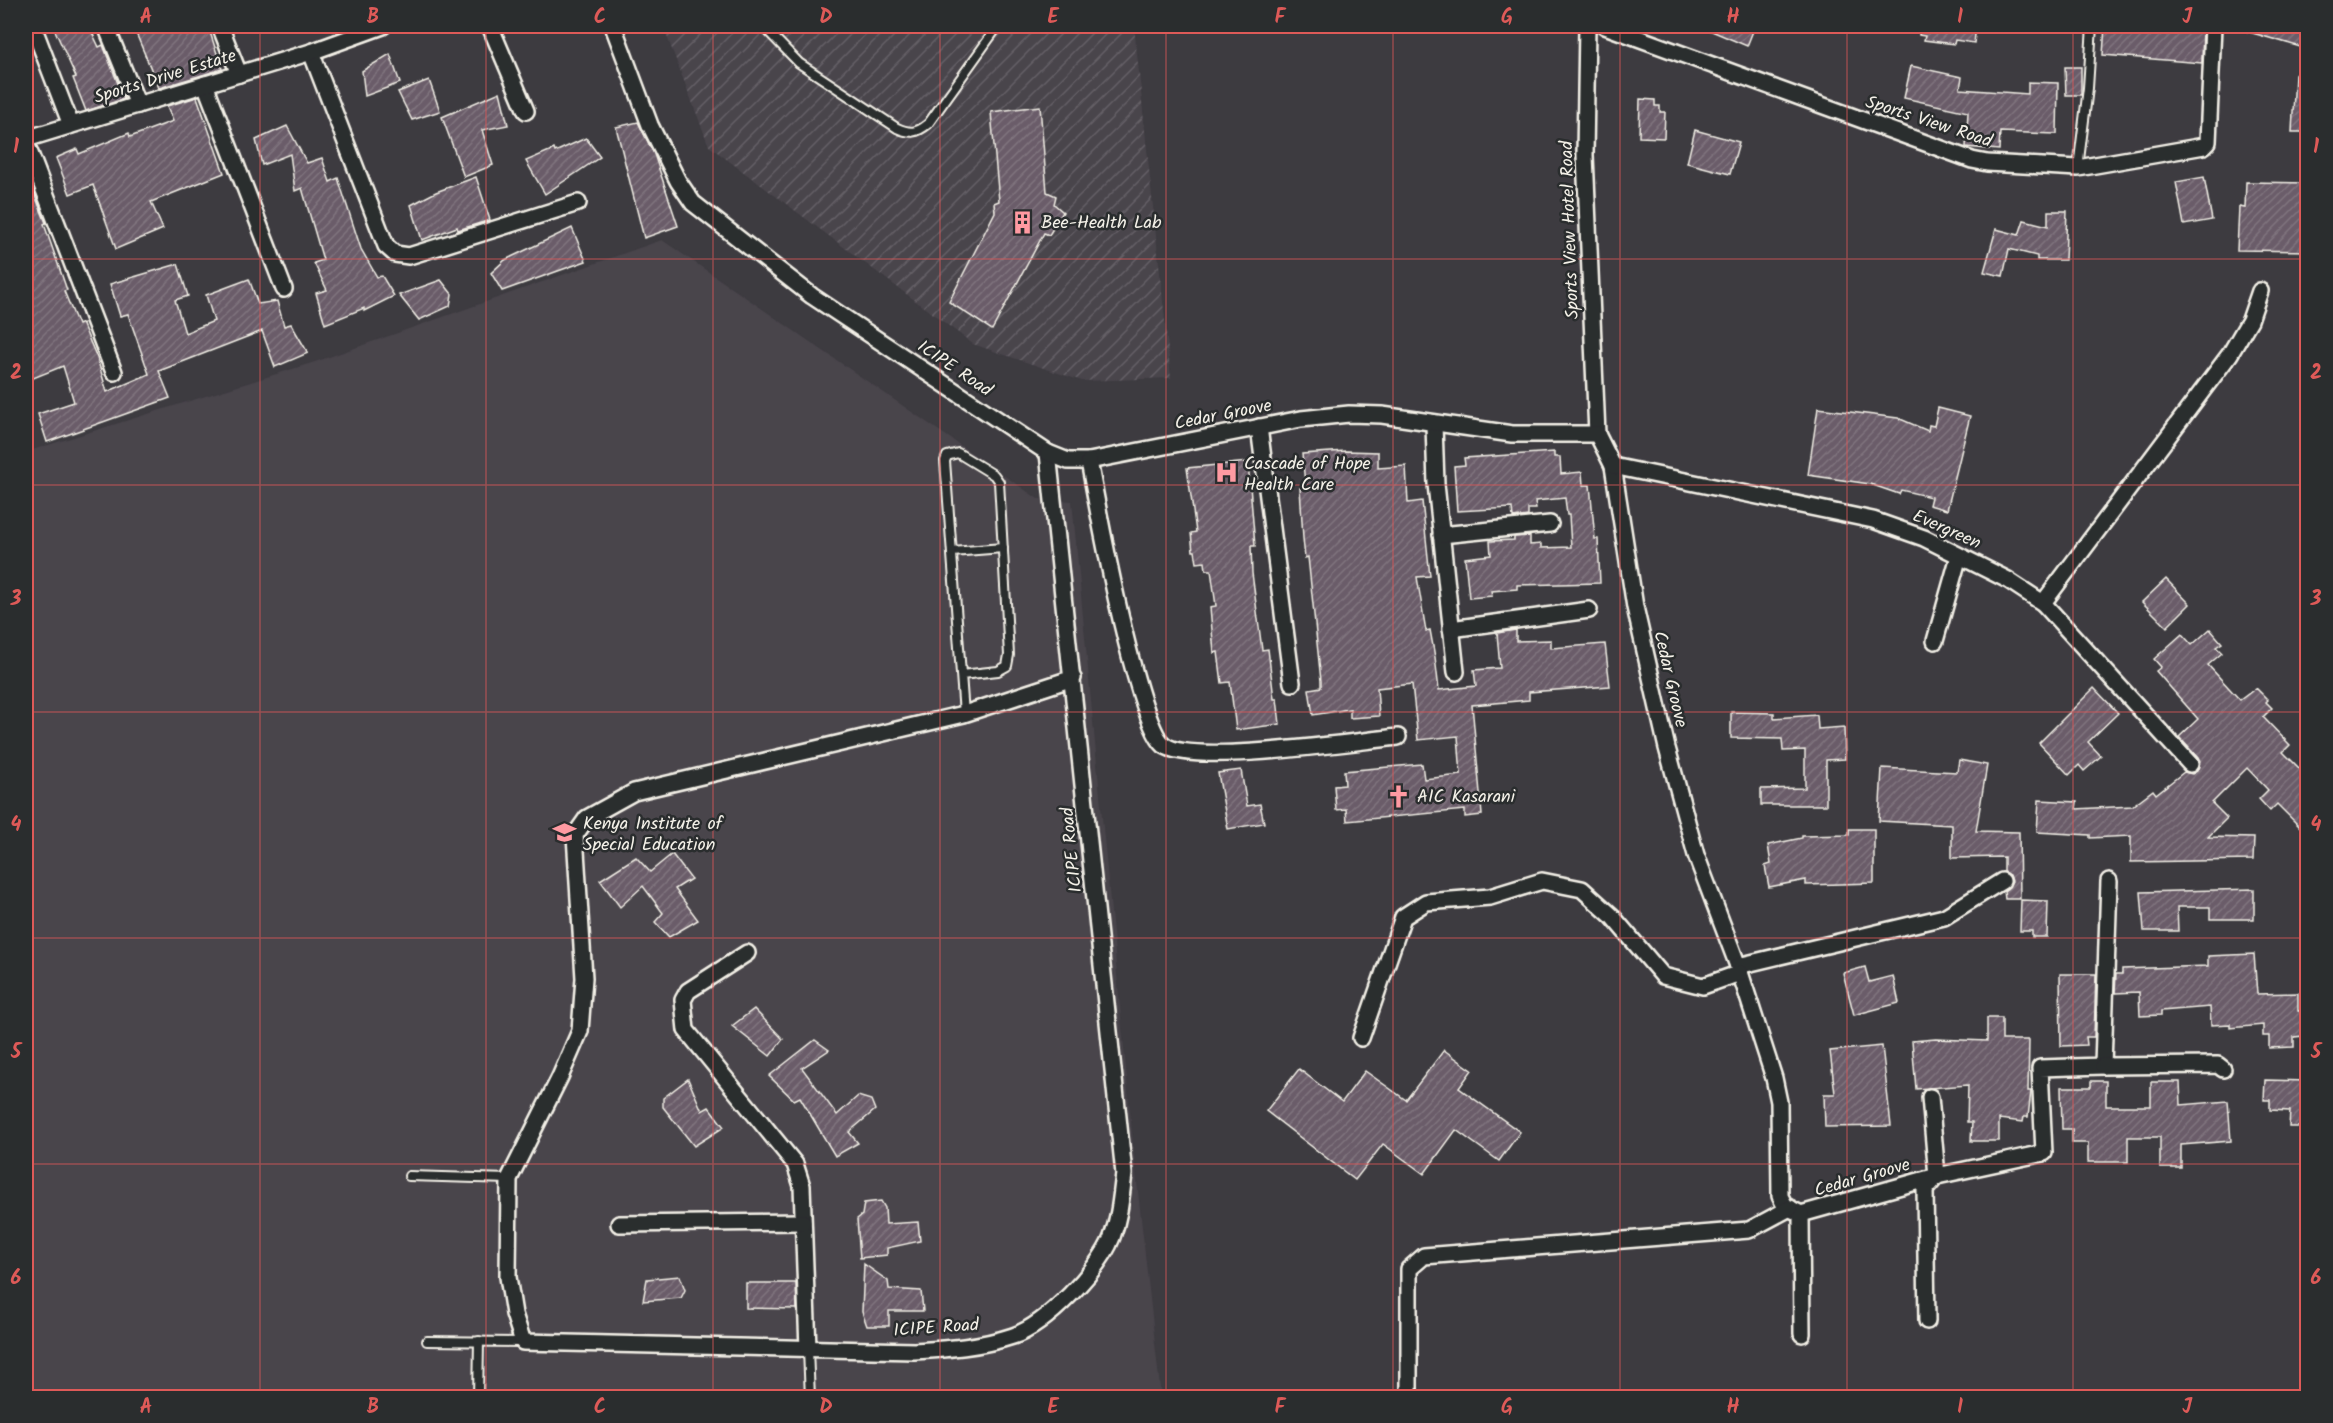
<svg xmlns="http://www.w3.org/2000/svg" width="2333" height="1423" font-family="Kalam,sans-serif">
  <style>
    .built { fill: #4a454c }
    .industrial { fill: url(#industrial-furrows) }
    .building { fill: url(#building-hatch); stroke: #f4f1e8; stroke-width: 1.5 }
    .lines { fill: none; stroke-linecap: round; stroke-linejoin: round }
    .service-casing { stroke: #f4f1e8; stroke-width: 12 }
    .minor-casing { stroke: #f4f1e8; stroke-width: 20 }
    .service { stroke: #2a2d2e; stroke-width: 8 }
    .minor { stroke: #2a2d2e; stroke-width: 15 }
    .grid { fill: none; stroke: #de5a58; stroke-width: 1.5; stroke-opacity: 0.55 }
    .labels { text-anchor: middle; stroke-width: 5; stroke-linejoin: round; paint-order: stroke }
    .street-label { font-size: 18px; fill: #f4f1e8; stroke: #2a2d2e }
    .poi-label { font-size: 18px; fill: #f4f1e8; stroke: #2a2d2e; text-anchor: start }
    .neatline { fill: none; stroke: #de5a58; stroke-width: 2 }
    .grid-label { font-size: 20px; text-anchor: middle; font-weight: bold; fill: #de5a58 }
  </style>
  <defs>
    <pattern id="industrial-furrows" width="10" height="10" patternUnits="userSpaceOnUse" patternTransform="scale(1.5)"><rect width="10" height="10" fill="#4a454c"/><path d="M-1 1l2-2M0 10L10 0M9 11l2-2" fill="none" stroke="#656066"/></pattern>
    <pattern id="building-hatch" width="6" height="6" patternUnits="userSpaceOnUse" patternTransform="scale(1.5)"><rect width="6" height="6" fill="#6a5c69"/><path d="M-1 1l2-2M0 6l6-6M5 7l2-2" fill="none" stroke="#80747e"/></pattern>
  </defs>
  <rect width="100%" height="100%" fill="#3d3b40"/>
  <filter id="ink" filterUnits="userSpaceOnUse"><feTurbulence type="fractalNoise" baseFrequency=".0167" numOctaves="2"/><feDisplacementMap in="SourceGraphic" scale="12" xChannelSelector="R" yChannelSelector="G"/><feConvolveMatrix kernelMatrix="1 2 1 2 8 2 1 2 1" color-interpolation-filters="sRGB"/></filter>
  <g filter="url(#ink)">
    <polygon class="built" points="662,240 1038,499 1072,501 1135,1165 1161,1397 26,1398 26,452 315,362"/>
    <polygon class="industrial" points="663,26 1134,26 1171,378 1082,381 973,344 709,146"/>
    <g class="building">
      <polygon points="53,26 89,26 99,47 103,45 124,99 86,111 73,78 76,77"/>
      <polygon points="133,26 208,26 222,69 159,88"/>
      <polygon points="1700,26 1740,26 1753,31 1747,46"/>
      <polygon points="1919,26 1976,26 1974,43 1955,40 1954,44 1924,40 1925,36 1919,35"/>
      <polygon points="2105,26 2203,26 2202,63 2103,55"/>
      <polygon points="2243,26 2307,26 2307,36 2304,48 2242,30"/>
      <polygon points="390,54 400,83 365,96 362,71"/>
      <polygon points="1911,66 1962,77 1960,89 2028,94 2028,82 2058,83 2057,134 2000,132 1999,150 1966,147 1968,112 1904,98"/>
      <polygon points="2065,67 2081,67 2081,95 2066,95"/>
      <polygon points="2295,74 2307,75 2307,132 2292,132"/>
      <polygon points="429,80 440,111 412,120 398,92"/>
      <polygon points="500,92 508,125 482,130 493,165 464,177 442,117"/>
      <polygon points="197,97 224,173 151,202 163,229 116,249 93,185 70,194 56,158 77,149 79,154 129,133 130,137 173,121 167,106"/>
      <polygon points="1640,99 1655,100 1655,106 1660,106 1660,112 1665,112 1664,138 1639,137"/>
      <polygon points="1040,106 1047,192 1056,196 1054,204 1063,212 1049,235 1044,233 992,330 949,302 995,212 994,203 999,201 991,112"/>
      <polygon points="638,122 654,154 678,226 644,238 616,127"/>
      <polygon points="287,126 307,163 322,158 330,182 338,178 361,249 377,277 382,276 394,296 364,311 364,308 325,324 316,293 327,290 314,263 323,260 302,188 295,191 290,154 262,165 256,140"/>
      <polygon points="1695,130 1739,142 1730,174 1687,163"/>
      <polygon points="586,138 600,157 545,194 526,161 554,149 555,152"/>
      <polygon points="26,173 46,223 44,224 67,290 64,291 78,325 82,323 97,358 107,392 149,374 128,314 120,316 110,284 178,264 188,296 175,300 185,333 214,321 206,295 249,279 258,304 277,301 284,326 291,324 308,353 275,367 262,331 159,371 170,398 47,442 38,414 74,402 63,366 26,381"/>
      <polygon points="476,177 490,220 458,230 457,227 422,240 411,205 436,192"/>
      <polygon points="2204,177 2212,220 2184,225 2176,182"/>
      <polygon points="2246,182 2307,183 2307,251 2237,250 2239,207 2245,208"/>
      <polygon points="2048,211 2067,211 2065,260 2037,260 2037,256 2009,249 2003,276 1984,272 1996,229 2019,235 2024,220 2048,226"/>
      <polygon points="572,228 586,261 502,291 491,273 505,260"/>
      <polygon points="441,280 452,294 450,306 419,320 399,295"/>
      <polygon points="1818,408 1898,418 1928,431 1929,425 1934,426 1938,408 1970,416 1947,510 1929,505 1931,497 1901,490 1899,494 1870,484 1808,475"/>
      <polygon points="1346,451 1378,452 1378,468 1406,466 1408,503 1422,501 1430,576 1417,577 1426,631 1430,630 1435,657 1439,690 1476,686 1474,670 1500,668 1497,633 1516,630 1516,641 1551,640 1551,648 1605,644 1610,686 1529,692 1529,700 1472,705 1482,815 1465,817 1465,810 1347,821 1346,809 1336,810 1334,786 1345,785 1344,771 1422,764 1424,779 1461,775 1458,736 1418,740 1412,684 1377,688 1379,716 1350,718 1350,709 1313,715 1309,689 1321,687 1321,681 1308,557 1305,558 1303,538 1300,488 1304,488 1305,483 1302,454"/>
      <polygon points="1554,452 1554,457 1560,457 1561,474 1582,472 1583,485 1590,485 1595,539 1598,539 1600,583 1517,585 1517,589 1491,591 1492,596 1469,598 1465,558 1491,555 1490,541 1514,540 1514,537 1530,536 1530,545 1541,544 1541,548 1571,547 1569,515 1567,515 1565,498 1535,501 1536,509 1528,509 1528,516 1513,518 1512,508 1457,511 1454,466 1465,465 1464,458"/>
      <polygon points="1248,462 1255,546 1251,546 1252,573 1262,650 1268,649 1274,699 1277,699 1280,724 1236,730 1230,682 1222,683 1218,652 1214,653 1210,607 1216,606 1211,570 1206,570 1205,562 1197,563 1195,551 1193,551 1191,533 1196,532 1187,468"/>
      <polygon points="2166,579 2190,604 2167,627 2142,602"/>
      <polygon points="2210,629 2222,643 2216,647 2222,653 2208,665 2240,700 2256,688 2268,700 2266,702 2272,708 2263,717 2290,745 2283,752 2307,776 2307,834 2277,804 2270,811 2259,799 2268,790 2247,768 2212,803 2227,818 2208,837 2254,838 2253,860 2131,862 2131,836 2090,838 2090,835 2037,832 2039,800 2077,802 2076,809 2132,806 2153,790 2156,794 2184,772 2192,774 2197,771 2200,762 2198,758 2179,737 2198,719 2156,671 2161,667 2154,659 2182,634 2192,645"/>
      <polygon points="2094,688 2118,713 2088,742 2101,756 2084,771 2079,765 2069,775 2039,743"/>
      <polygon points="1731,712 1774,713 1774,718 1817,715 1818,729 1844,727 1845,759 1826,760 1826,805 1761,805 1761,789 1805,788 1805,750 1783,751 1782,739 1731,738"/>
      <polygon points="1959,760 1987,765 1976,831 2019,832 2020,899 2005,899 2004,891 2012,881 2010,875 2004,872 2004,857 1952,858 1952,825 1879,821 1882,768 1957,772"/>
      <polygon points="1241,770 1247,806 1260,804 1264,823 1228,829 1218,773"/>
      <polygon points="1849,829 1874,829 1874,883 1806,885 1806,880 1769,887 1765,866 1771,864 1768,845 1802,838 1802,836 1849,835"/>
      <polygon points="672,854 691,879 675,889 698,920 669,937 655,922 663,913 643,886 620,907 600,880 636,857 650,872"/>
      <polygon points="2254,889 2254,919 2210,919 2210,907 2177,907 2178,931 2144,931 2141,892"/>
      <polygon points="2021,900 2048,901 2047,937 2032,937 2032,931 2020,931"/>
      <polygon points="2254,954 2257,994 2298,993 2298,1011 2302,1011 2303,1036 2294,1037 2294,1047 2269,1048 2269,1036 2263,1036 2263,1025 2230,1028 2230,1024 2211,1025 2210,1007 2161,1011 2161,1015 2140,1016 2139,992 2115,993 2116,974 2122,974 2122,969 2208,966 2208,956"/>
      <polygon points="1865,967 1869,982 1893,976 1899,1003 1854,1015 1843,973"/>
      <polygon points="2060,974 2096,974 2094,1037 2086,1037 2087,1045 2061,1046"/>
      <polygon points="754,1009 783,1039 770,1056 732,1026"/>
      <polygon points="1987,1018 2002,1018 2002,1040 2029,1040 2028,1091 2031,1091 2028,1117 2024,1117 2023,1122 1999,1119 1999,1141 1971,1141 1972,1122 1967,1122 1968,1085 1916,1089 1912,1041 1936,1039 1987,1041"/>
      <polygon points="815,1040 829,1050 802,1068 837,1115 858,1096 871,1100 875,1110 849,1132 858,1143 835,1156 800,1097 794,1100 769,1076"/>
      <polygon points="1882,1046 1891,1126 1825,1127 1824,1094 1835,1094 1830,1051"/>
      <polygon points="1444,1050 1472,1070 1459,1088 1520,1132 1499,1161 1456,1130 1424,1174 1383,1144 1355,1180 1266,1111 1299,1069 1342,1102 1365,1071 1406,1100"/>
      <polygon points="688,1079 702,1111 709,1107 724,1127 694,1146 663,1107 663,1098"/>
      <polygon points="2265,1080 2307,1081 2307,1127 2289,1127 2290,1111 2270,1110 2270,1100 2264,1100"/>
      <polygon points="2091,1081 2106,1081 2106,1106 2151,1106 2151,1082 2180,1082 2181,1105 2228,1101 2231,1141 2181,1145 2181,1168 2160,1168 2160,1137 2128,1137 2128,1162 2088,1162 2088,1143 2072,1143 2072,1129 2062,1129 2061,1087 2091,1087"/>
      <polygon points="881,1201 885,1208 886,1224 918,1222 920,1241 887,1248 887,1255 860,1258 857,1219 862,1215 864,1203"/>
      <polygon points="864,1264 888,1281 889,1289 921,1291 923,1311 889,1311 889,1326 867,1326 862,1312"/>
      <polygon points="680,1276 685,1290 681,1298 643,1301 647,1279"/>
      <polygon points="746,1283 796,1283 797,1309 746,1308"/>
    </g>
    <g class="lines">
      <defs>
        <g id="service">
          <path d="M763 26 799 63 897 128C910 134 917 133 928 124L998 26"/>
          <polyline points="2078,168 2088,88 2092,26"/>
          <polyline points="952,552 1003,548"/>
          <polyline points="961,675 998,671 1007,666 1009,655 999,482 994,475 958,453 947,456 945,461 964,714"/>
          <polyline points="409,1176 509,1179"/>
          <polyline points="427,1341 523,1342"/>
          <polyline points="808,1349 810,1398"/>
          <polyline points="478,1398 479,1341"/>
        </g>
        <g id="minor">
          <polyline points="33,26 71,125"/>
          <polyline points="106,26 138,105"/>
          <polyline points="220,26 239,74"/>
          <polyline points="490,26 526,111"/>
          <path d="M613 26 650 125 678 181 693 203 812 296 1048 453 1124 1174C1121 1196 1120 1216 1112 1237 1100 1269 1046 1325 1013 1336 980 1347 948 1349 914 1351L523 1342 514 1314 508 1277 509 1179 560 1077 580 1031 584 978 575 835 587 818 634 792 964 714 1073 678"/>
          <polyline points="1587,26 1585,155 1597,434"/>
          <polyline points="1605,26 1972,160 1987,163 2078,168 2204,146 2208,142 2213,26"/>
          <polyline points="311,52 386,246 395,254 409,256 578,203"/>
          <polyline points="205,84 284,289"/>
          <polyline points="26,139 311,52 383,26"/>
          <polyline points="26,143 114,372"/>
          <polyline points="1434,425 1436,484 1456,672"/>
          <polyline points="1259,427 1292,683"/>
          <polyline points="1048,453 1068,461 1089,461 1301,419 1349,414 1382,415 1512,434 1597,434 1613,466 1635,607 1667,748 1696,855 1738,966 1774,1078 1779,1102 1780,1196 1785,1206 1801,1214 1937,1176 2044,1153 2040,1068 2103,1066 2109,881"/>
          <path d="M1089 461C1097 505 1137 724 1164 745 1191 766 1357 741 1398 737"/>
          <polyline points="1613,466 1873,520 1924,538 2008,580 2043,603 2190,764"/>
          <polyline points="1441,535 1550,524"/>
          <polyline points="2043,603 2230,354 2250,320 2260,291"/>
          <polyline points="1451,629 1589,610"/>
          <polyline points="1935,641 1959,556"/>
          <polyline points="747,953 688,991 683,1000 686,1030 795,1164 802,1186 808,1349"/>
          <polyline points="1738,966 1944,917 2002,881"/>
          <polyline points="1361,1038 1403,917 1426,902 1490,897 1542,881 1582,889 1612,916 1663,976 1703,986 1740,973"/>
          <polyline points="2103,1066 2218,1065 2223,1069"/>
          <polyline points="1801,1214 1802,1334"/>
          <polyline points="619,1224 803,1222"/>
          <polyline points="1927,1321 1925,1190 1937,1176 1930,1097"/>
          <polyline points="1409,1398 1409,1269 1424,1256 1749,1230 1790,1208"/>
        </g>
      </defs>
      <use href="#service" class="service-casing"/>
      <use href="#minor" class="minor-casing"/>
      <use href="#service" class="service"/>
      <use href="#minor" class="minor"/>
    </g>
  </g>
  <path class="grid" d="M260 26V1398M486 26V1398M713 26V1398M940 26V1398M1166 26V1398M1393 26V1398M1620 26V1398M1847 26V1398M2073 26V1398M26 259H2308M26 485H2308M26 712H2308M26 938H2308M26 1164H2308"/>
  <defs>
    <symbol id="building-bare" viewBox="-9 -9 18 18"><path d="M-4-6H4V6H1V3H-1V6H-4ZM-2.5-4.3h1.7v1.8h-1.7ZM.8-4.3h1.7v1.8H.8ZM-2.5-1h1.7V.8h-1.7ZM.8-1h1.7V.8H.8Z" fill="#ff9aa2" stroke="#2a2d2e" stroke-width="2.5" paint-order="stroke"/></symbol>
    <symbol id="hospital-bare" viewBox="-9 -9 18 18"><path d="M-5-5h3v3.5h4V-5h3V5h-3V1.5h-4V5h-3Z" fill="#ff9aa2" stroke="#2a2d2e" stroke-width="2.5" paint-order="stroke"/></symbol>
    <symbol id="church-bare" viewBox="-9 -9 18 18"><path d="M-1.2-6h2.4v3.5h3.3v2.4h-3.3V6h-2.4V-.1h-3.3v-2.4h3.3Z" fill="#ff9aa2" stroke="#2a2d2e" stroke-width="2.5" paint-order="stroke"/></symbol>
    <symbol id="school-bare" viewBox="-9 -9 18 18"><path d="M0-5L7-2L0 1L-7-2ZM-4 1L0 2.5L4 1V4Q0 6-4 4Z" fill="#ff9aa2" stroke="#2a2d2e" stroke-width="2.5" paint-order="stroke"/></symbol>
  </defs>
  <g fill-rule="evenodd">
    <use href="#building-bare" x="1006" y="206" width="33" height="33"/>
    <use href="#hospital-bare" x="1210" y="456" width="33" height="33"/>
    <use href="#church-bare" x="1382" y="780" width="33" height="33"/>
    <use href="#school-bare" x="548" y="816" width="33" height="33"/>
  </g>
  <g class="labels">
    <g class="street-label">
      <text transform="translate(165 76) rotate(-17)" y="6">Sports Drive Estate</text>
      <text transform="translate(1929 121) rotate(18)" y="6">Sports View Road</text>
      <text transform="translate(1569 230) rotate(-92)" y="6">Sports View Hotel Road</text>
      <text transform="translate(955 368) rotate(34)" y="6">ICIPE Road</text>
      <text transform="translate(1223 414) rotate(-11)" y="6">Cedar Groove</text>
      <text transform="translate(1947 529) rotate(24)" y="6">Evergreen</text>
      <text transform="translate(1671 679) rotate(77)" y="6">Cedar Groove</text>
      <text transform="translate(1071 850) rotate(-96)" y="6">ICIPE Road</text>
      <text transform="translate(1862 1177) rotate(-16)" y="6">Cedar Groove</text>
      <text transform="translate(936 1327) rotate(-4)" y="6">ICIPE Road</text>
    </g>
    <g class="poi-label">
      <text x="1041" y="228">Bee-Health Lab</text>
      <text x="1244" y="469">Cascade of Hope<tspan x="1244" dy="21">Health Care</tspan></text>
      <text x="1417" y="802">AIC Kasarani</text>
      <text x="583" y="829">Kenya Institute of<tspan x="583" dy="21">Special Education</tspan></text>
    </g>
  </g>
  <rect width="2333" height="1423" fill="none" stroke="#2a2d2e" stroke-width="66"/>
  <rect x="33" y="33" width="2267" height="1357" class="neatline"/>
  <g class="grid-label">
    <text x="146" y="23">A</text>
    <text x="373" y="23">B</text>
    <text x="600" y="23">C</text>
    <text x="826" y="23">D</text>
    <text x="1053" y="23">E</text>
    <text x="1280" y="23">F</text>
    <text x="1507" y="23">G</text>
    <text x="1733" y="23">H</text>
    <text x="1960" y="23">I</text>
    <text x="2187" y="23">J</text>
    <text x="16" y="153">1</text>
    <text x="2316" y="153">1</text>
    <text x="16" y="379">2</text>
    <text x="2316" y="379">2</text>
    <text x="16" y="605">3</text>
    <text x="2316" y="605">3</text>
    <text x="16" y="831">4</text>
    <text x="2316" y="831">4</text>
    <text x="16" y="1058">5</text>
    <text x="2316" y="1058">5</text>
    <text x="16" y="1284">6</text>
    <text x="2316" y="1284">6</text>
    <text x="146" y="1413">A</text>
    <text x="373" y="1413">B</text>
    <text x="600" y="1413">C</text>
    <text x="826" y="1413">D</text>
    <text x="1053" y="1413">E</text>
    <text x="1280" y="1413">F</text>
    <text x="1507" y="1413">G</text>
    <text x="1733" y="1413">H</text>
    <text x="1960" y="1413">I</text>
    <text x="2187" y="1413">J</text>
  </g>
</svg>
